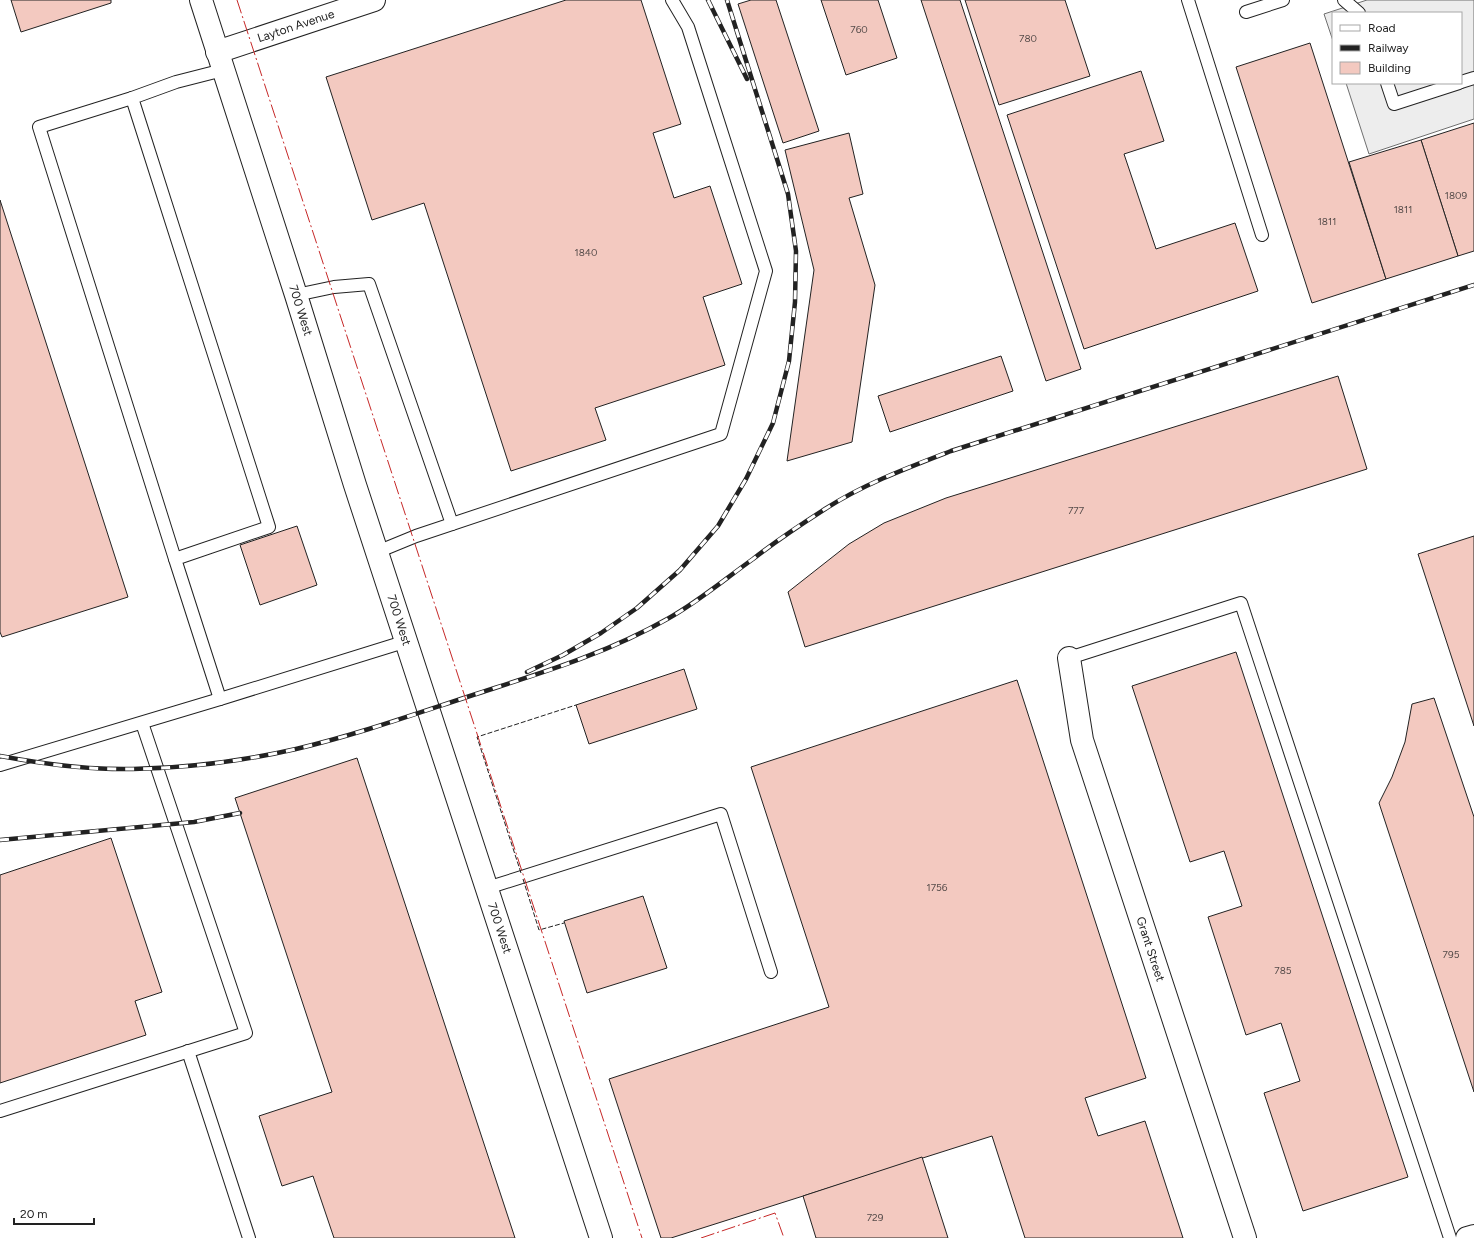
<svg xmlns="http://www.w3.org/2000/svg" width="1474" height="1238" font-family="Figtree,sans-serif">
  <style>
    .parking { fill: #ededed; stroke: #6f6f6f }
    .building { fill: #f3c9c0; stroke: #222 }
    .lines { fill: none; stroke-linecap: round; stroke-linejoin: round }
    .lane-casing { stroke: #222; stroke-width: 14 }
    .street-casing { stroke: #222; stroke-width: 24 }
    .secondary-casing { stroke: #222; stroke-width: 24 }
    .lane { stroke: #fff; stroke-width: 12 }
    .street { stroke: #fff; stroke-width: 22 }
    .secondary { stroke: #fff; stroke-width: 22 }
    .rail-casing { stroke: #222; stroke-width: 4.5 }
    .rail { stroke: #fff; stroke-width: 3; stroke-dasharray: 9; stroke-linecap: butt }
    .fence { stroke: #222; stroke-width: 1; stroke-dasharray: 5 2; stroke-linecap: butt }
    .power { stroke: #c62828; stroke-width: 1; stroke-dasharray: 14 3 2 3; stroke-linecap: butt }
    .labels { text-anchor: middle; stroke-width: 3; stroke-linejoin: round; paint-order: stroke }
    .number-label { font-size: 10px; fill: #564c4a }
    .street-label { font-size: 12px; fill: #222; stroke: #fff }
  </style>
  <rect width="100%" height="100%" fill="#fff"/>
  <polygon class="parking" points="1367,0 1474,0 1474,119 1369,154 1346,83 1461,83 1461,13 1333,13 1333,41 1324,14"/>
  <g class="building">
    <polygon points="11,0 111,0 111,3 21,32"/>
    <polygon points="566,0 641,0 681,124 653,133 674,198 710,186 742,284 703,297 725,365 595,408 606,440 511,471 424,203 372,220 326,77"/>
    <polygon points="751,0 776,0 819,131 783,143 738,4"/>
    <polygon points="821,0 878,0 897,58 846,75"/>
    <polygon points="921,0 960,0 1081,369 1046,381"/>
    <polygon points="965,0 1065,0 1090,76 999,105"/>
    <polygon points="1310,43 1386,279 1312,303 1236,67"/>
    <polygon points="1141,71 1164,141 1124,154 1156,249 1235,223 1258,291 1084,349 1007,115"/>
    <polygon points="1474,123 1474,251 1458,256 1421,140"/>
    <polygon points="849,133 863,194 849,198 875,285 852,442 787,461 814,270 785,150"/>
    <polygon points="1421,140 1458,256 1386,279 1349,162"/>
    <polygon points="0,200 128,597 2,637 0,632"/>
    <polygon points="1001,356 1013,391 890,432 878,396"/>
    <polygon points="1338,376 1367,469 805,647 788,592 849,544 884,523 946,498"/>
    <polygon points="297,526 317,585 260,605 240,545"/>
    <polygon points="1474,536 1474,726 1418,554"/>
    <polygon points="1236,652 1408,1177 1303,1211 1264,1093 1300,1081 1281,1023 1246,1035 1208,917 1242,906 1224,851 1190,862 1132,686"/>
    <polygon points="684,669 697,709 589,744 576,705"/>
    <polygon points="1017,680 1146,1078 1085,1098 1098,1136 1145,1121 1183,1238 1025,1238 992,1136 671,1238 661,1238 609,1079 829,1007 751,767"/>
    <polygon points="1434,698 1474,817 1474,1092 1379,803 1392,777 1405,742 1412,704"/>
    <polygon points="357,758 515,1238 334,1238 313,1176 282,1186 259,1116 332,1092 235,798"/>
    <polygon points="111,838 162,992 135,1001 146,1035 0,1083 0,875"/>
    <polygon points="643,896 667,968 587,993 564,921"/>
    <polygon points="922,1157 948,1238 816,1238 803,1196"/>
  </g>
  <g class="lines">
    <defs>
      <g id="lane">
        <polyline points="1188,0 1262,235"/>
        <polyline points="1344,0 1359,13"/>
        <polyline points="1246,12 1283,0"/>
        <polyline points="223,70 176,82 132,98 269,527 175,559 220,699 407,641"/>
        <polyline points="1461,82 1474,78"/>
        <polyline points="1387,83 1394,104 1459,83"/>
        <polyline points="132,98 39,127 175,559"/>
        <polyline points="296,295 334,287 369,284 452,524"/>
        <polyline points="377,552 416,536 721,434 766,271 688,27 672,0"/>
        <polyline points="1069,658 1241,603 1450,1238"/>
        <polyline points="0,765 220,699"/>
        <polyline points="487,888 721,814 771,972"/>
        <polyline points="188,1051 249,1238"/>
        <polyline points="0,1111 246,1033 142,723"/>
      </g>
      <g id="street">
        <path id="s1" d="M217 52 374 0"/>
        <path id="s2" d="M1069 658 1082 740 1245 1238"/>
      </g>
      <g id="secondary">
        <path id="s3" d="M201 0 296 295 355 485 601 1238"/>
        <polyline points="1467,1238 1474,1236"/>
      </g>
    </defs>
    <use href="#lane" class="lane-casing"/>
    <use href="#street" class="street-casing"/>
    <use href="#secondary" class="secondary-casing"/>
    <use href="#lane" class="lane"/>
    <use href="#street" class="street"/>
    <use href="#secondary" class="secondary"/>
    <defs>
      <g id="rail">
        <polyline points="708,0 747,79"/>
        <polyline points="527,672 563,655 601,633 637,608 680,570 718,526 746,479 773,423 789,361 795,302 796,251 788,194 727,0"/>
        <path d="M0 756C43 764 89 770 133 769 188 768 243 761 296 749 356 735 415 714 473 695 541 673 606 654 669 618 699 601 725 579 753 559 776 541 800 525 825 509 864 484 907 468 951 451L1474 285"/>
        <polyline points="0,840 194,822 240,813"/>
      </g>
    </defs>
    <use href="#rail" class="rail-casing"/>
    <use href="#rail" class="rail"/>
    <g class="fence">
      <polyline points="521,873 477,737 576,705"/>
      <polyline points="523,879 539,930 564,923"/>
    </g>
    <g class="power">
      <polyline points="237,0 642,1238"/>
      <polyline points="701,1238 775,1213 784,1238"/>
    </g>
  </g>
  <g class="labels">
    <g class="number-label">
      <text x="859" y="33">760</text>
      <text x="1028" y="42">780</text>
      <text x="1456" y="199">1809</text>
      <text x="1403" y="213">1811</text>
      <text x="1327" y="225">1811</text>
      <text x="586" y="256">1840</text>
      <text x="1076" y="514">777</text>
      <text x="937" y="891">1756</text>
      <text x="1451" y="958">795</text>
      <text x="1283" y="974">785</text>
      <text x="875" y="1221">729</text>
    </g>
    <g class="street-label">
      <text dy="4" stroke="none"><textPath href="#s1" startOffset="83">Layton Avenue</textPath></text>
      <text dy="4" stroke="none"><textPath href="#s3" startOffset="326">700 West</textPath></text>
      <text dy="4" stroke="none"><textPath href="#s3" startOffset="651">700 West</textPath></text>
      <text dy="4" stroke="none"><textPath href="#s3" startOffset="975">700 West</textPath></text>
      <text dy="4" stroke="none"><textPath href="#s2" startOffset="303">Grant Street</textPath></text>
    </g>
  </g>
  <rect x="1332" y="12" width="130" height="72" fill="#ffffff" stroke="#a7a7a7"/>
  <rect x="1340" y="25" width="20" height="6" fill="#ffffff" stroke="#a7a7a7"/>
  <text x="1368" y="32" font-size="12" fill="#222222">Road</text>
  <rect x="1340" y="45" width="20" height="6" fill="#222222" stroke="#a7a7a7"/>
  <text x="1368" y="52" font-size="12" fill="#222222">Railway</text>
  <rect x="1340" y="62" width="20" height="12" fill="#f3c9c0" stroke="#a7a7a7"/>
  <text x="1368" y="72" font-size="12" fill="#222222">Building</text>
  <path d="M14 1218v6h80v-6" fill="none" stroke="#222222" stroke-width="2"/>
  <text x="20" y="1218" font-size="12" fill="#222222" stroke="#ffffff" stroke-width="3" paint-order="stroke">20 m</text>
</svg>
